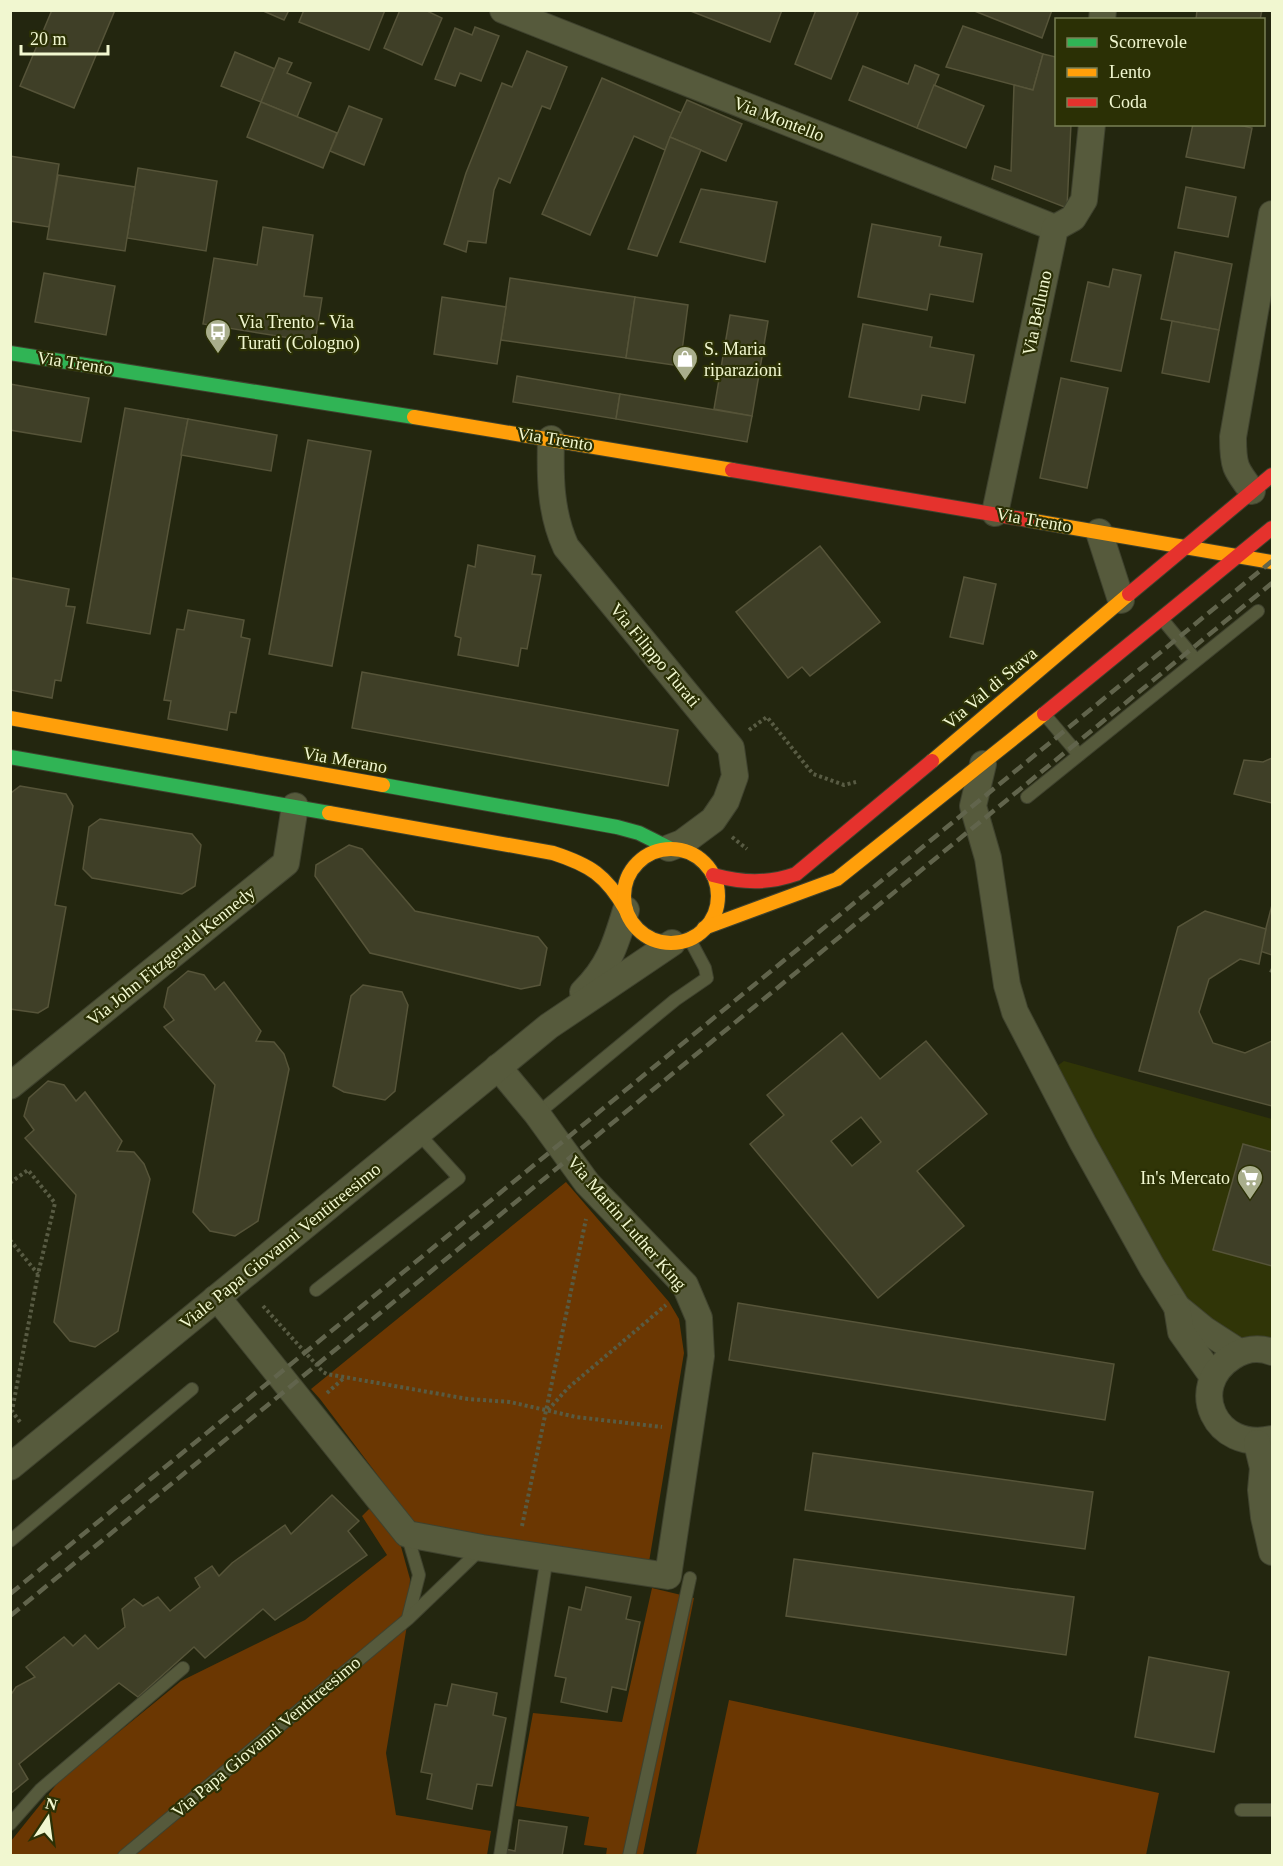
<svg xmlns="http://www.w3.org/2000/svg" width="1283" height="1866" font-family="'Times New Roman',serif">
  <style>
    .built { fill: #303507 }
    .green { fill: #6b3702 }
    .building { fill: #3f3f27; stroke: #565439; stroke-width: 1.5; fill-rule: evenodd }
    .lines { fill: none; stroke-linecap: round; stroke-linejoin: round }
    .lane-casing { stroke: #3f422e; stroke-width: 14 }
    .street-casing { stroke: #3f422e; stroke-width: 28 }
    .fast-casing { stroke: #3f422e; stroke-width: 16 }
    .slow-casing { stroke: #3f422e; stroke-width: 16 }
    .jam-casing { stroke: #3f422e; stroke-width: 16 }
    .path { stroke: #585b43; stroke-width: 4; stroke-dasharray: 3 3; stroke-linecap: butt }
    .lane { stroke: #565a3c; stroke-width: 12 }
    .street { stroke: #565a3c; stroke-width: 26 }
    .fast { stroke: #30b455; stroke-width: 14 }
    .slow { stroke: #ff9f0a; stroke-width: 14 }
    .jam { stroke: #e5322d; stroke-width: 14 }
    .rail { stroke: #61644c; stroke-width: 4.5; stroke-dasharray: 12 6; stroke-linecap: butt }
    .labels { text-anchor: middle; stroke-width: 4.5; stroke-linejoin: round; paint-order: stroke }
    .street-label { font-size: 18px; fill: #f1f7d0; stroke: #2b3005 }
    .poi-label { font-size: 18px; fill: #f1f7d0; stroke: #2b3005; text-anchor: start }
  </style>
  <rect width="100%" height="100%" fill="#23260f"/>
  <polygon class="built" points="1064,1061 1272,1119 1272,1352 1205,1330 1046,1074"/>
  <g class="green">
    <polygon points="566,1182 669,1302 679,1319 684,1353 649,1562 416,1526 320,1399 311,1389"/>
    <polygon points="371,1507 400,1543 410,1579 408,1619 386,1753 396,1815 491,1831 487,1855 11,1856 11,1841 60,1780 181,1681 305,1620 387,1555 362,1516"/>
    <polygon points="652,1588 694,1598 643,1855 606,1855 607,1848 584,1845 589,1817 516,1806 533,1713 622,1722"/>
    <polygon points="729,1700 1159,1793 1146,1855 696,1855"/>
  </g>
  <g class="building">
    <polygon points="52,10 115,10 74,108 20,86"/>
    <polygon points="261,10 289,10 284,20"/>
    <polygon points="304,10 385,10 369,50 299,22"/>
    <polygon points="400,10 425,10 442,18 422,65 384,48"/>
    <polygon points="688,10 782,10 770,42"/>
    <polygon points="816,10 859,10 831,79 795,64"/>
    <polygon points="972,10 1052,10 1042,38"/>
    <polygon points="1197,10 1262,10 1260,20 1196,20"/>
    <polygon points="963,26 1043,54 1033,90 946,67"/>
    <polygon points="475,27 499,36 481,81 460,73 455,86 435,79 455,28 472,35"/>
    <polygon points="527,51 567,67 550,109 542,106 510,183 499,178 494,190 486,243 468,241 466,252 444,244 466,173 502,83 512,87"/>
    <polygon points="235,52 275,69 261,102 221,86"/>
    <polygon points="1043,54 1056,57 1056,124 1071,124 1067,208 992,179 995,166 1011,171 1014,85 1033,90"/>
    <polygon points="279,58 292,63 287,73 311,83 297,117 261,102"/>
    <polygon points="915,65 939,75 917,128 849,100 863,66 908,84"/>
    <polygon points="602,78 681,113 665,150 634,136 590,235 542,214"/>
    <polygon points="934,85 984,106 966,148 917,128"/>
    <polygon points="687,100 742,124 726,161 670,137"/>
    <polygon points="261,102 337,133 323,168 247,137"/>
    <polygon points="349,106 382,119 364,165 330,151"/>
    <polygon points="1193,124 1235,124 1252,128 1244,168 1186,157"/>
    <polygon points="670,137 701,150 657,256 628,249"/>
    <polygon points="10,156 59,164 49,227 10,221"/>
    <polygon points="138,168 217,181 206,251 127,238"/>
    <polygon points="58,175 135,187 125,251 47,239"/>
    <polygon points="1186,187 1236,197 1228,237 1178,228"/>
    <polygon points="701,189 777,202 765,262 680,242"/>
    <polygon points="872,224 941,237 939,246 982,254 973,302 930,294 927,310 858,297"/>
    <polygon points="263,227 313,235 304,296 322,298 315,342 203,324 214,258 257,265"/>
    <polygon points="1175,252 1232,264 1219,330 1161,319"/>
    <polygon points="1113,269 1141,275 1121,371 1071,361 1088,282 1109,287"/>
    <polygon points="44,273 115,286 106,335 35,322"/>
    <polygon points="510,278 635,297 626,358 501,340"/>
    <polygon points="442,297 506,307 497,364 434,354"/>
    <polygon points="635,297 688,305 680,366 626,358"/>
    <polygon points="730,315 768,321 752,416 714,409"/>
    <polygon points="1172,321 1219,330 1209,382 1162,373"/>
    <polygon points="863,324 932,337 930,347 974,355 965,403 922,395 919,410 849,397"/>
    <polygon points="517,376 620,394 616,419 513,402"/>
    <polygon points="1061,378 1108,388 1087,488 1040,478"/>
    <polygon points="10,384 89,398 81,442 10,430"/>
    <polygon points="620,394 752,416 747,442 616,419"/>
    <polygon points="125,408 188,419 150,634 87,623"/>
    <polygon points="188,419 277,435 271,471 181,455"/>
    <polygon points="308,440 371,451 332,666 269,654"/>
    <polygon points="478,545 535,556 532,574 541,575 527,649 521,648 518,666 458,655 461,638 455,636 468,565 475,567"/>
    <polygon points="820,546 880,622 810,676 802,667 788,678 736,612"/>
    <polygon points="964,577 996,584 983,644 950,637"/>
    <polygon points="12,578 69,589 66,606 75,607 61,681 55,680 52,698 10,690 10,588"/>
    <polygon points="188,610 244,620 241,637 250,639 236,713 230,712 227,730 168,719 171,701 164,700 177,629 184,630"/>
    <polygon points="362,672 678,730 668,786 352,728"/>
    <polygon points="1272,758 1272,803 1234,794 1244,760 1263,762"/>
    <polygon points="20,786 66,794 73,806 55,905 66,907 48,1007 38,1013 10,1009 10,798 11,793"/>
    <polygon points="100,819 192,834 201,845 195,886 182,894 92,878 83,869 89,827"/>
    <polygon points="349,845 362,849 415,911 538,937 547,948 540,985 521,989 370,953 315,876 316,865"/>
    <polygon points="1272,905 1272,955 1260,951"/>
    <polygon points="1205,911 1266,929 1259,964 1240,959 1209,979 1199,1012 1213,1043 1245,1053 1272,1041 1272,1106 1139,1071 1178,927"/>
    <polygon points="188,971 204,975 215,990 224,982 261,1031 256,1041 274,1042 284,1054 289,1069 258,1221 235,1236 210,1231 193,1212 215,1085 164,1027 174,1020 164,1007 168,988"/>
    <polygon points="363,985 402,992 408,1005 395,1091 385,1100 344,1092 333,1086 351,996"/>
    <path d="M842 1033 880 1079 926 1041 987 1114 917 1171 964 1226 878 1298 750 1144 784 1115 767 1095ZM861 1117 881 1142 852 1166 831 1141Z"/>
    <polygon points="48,1081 64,1085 76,1101 85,1092 122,1141 117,1151 134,1152 144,1164 150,1179 118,1331 95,1347 70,1341 54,1322 76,1195 25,1138 34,1130 24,1116 29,1098"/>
    <polygon points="1243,1144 1272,1152 1272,1266 1213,1250"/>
    <polygon points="738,1303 1114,1364 1105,1420 729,1360"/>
    <polygon points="813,1453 1093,1492 1085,1549 805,1510"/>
    <polygon points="332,1495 359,1521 348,1531 367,1555 275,1620 263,1609 205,1658 194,1647 138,1697 119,1683 19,1764 28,1779 10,1794 10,1696 16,1687 35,1677 26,1667 64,1637 73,1646 85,1635 98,1649 125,1627 122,1609 134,1599 143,1606 158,1597 170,1611 200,1587 195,1578 212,1566 219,1576 232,1563 285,1525 291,1534"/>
    <polygon points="794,1559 1074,1597 1066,1655 786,1616"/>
    <polygon points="586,1587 631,1597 626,1619 640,1622 626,1690 612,1687 607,1712 561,1702 566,1678 555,1676 569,1607 581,1610"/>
    <polygon points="1149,1657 1229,1672 1214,1752 1135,1737"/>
    <polygon points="452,1684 497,1693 493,1715 506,1718 492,1786 477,1784 472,1809 427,1799 432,1774 421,1772 435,1704 447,1706"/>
    <polygon points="519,1820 567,1827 562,1856 503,1856 505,1849 515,1851"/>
  </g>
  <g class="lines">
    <defs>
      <g id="lane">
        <polyline points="1162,619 1196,660"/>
        <polyline points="1045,715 1079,755"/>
        <polyline points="1027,797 1258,611"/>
        <polyline points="537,1114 675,1000 707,978 705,968 689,938"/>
        <polyline points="316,1290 459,1178 418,1133"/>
        <polyline points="407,1534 419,1575 408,1618"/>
        <polyline points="10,1541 192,1389"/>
        <polyline points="1241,1810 1272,1810"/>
        <polyline points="10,1824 41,1789 183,1668"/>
        <polyline points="124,1856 408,1619 481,1549"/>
        <polyline points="500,1856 547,1557"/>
        <polyline points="629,1856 690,1578"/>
      </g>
      <g id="street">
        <polyline points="503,10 1055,228"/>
        <polyline points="1102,20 1103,10"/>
        <path d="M551 439C550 476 550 512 566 547L731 748 735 776 726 801 713 820 682 843 669 848"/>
        <path d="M1252 491C1235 469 1233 466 1233 437L1272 214"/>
        <polyline points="995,513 1055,228 1073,218 1084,200 1092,124"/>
        <polyline points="1099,532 1121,600"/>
        <polyline points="983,764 973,806 988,858 1007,985 1015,1012 1083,1143 1152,1267 1177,1307 1205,1330 1239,1352"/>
        <path d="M583 992C609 967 616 943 626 910"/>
        <polyline points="10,1086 286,863 295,806"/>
        <polyline points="215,1299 224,1306 407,1534 482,1548 668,1576 701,1356 699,1318 685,1285 587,1183 537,1114 498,1067"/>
        <polyline points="1177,1307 1181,1332 1213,1377"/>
        <path d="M1272 1352C1259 1347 1244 1349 1232 1357 1186 1387 1215 1452 1272 1439"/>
        <polyline points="1257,1443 1263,1468 1261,1490 1264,1517 1272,1552"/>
        <polyline points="10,1467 549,1026 672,943"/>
      </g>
      <g id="fast">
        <polyline points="10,353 414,417"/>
        <polyline points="10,757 329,813"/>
        <polyline points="383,785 617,827 639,833 669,848"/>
      </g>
      <g id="slow">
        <polyline points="414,417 732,470"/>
        <polyline points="1028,520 1272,562"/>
        <polyline points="10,718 383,785"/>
        <polyline points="932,761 1129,594"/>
        <path d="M329 813 553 853C590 865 606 875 626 910"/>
        <circle cx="671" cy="896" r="47"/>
        <polyline points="704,928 837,879 1044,714"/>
      </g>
      <g id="jam">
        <polyline points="732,470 1028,520"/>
        <polyline points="1129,594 1272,475"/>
        <polyline points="1044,714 1272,528"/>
        <path d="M713 875C743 883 767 884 796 874L932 761"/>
      </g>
    </defs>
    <use href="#lane" class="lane-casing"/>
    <use href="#street" class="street-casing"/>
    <use href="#fast" class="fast-casing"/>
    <use href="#slow" class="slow-casing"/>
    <use href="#jam" class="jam-casing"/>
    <g class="path">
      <polyline points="749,730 767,717 813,774 844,785 856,782"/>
      <polyline points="732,837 747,849"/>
      <polyline points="1270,970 1272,971"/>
      <polyline points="10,1183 28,1170 55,1203 38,1274 12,1411 20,1422"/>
      <polyline points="10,1240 38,1274"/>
      <polyline points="263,1306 323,1372 327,1374 468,1399 510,1402 576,1417 662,1427"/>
      <polyline points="327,1393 344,1378"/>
      <polyline points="548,1410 568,1388 666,1305"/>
      <polyline points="522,1526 586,1219"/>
    </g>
    <use href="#lane" class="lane"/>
    <use href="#street" class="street"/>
    <use href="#fast" class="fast"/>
    <use href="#slow" class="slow"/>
    <use href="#jam" class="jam"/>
    <g class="rail">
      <polyline points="10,1594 1272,561"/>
      <polyline points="10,1616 1272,583"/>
    </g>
  </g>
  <defs>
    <symbol id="bus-pin" viewBox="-11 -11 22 30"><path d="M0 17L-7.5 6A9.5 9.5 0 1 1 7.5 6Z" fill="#a9ae8c" stroke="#2b3005"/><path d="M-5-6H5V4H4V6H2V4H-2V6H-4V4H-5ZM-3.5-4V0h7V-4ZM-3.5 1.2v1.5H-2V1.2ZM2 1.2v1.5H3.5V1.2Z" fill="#fff"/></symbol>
    <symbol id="shop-pin" viewBox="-11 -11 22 30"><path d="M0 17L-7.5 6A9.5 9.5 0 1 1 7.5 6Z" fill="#a9ae8c" stroke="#2b3005"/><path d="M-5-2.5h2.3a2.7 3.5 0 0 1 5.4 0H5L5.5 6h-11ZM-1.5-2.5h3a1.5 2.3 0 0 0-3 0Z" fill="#fff"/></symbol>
    <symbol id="supermarket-pin" viewBox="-11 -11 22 30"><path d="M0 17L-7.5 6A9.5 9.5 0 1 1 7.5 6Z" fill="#a9ae8c" stroke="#2b3005"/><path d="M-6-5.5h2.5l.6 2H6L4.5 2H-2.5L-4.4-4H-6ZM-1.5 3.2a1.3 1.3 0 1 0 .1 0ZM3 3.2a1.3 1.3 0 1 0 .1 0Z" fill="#fff"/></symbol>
  </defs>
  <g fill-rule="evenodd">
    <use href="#bus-pin" x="203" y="317" width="30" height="40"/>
    <use href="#shop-pin" x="670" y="344" width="30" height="40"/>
    <use href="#supermarket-pin" x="1235" y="1163" width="30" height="40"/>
  </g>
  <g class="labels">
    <g class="street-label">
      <text transform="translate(779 119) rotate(21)" y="6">Via Montello</text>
      <text transform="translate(1037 313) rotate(-78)" y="6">Via Belluno</text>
      <text transform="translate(75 363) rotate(9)" y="6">Via Trento</text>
      <text transform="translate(555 439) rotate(9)" y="6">Via Trento</text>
      <text transform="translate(1034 520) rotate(10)" y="6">Via Trento</text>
      <text transform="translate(655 655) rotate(50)" y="6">Via Filippo Turati</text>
      <text transform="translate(990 688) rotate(-40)" y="6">Via Val di Stava</text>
      <text transform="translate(345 760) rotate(10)" y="6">Via Merano</text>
      <text transform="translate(171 956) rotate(-39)" y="6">Via John Fitzgerald Kennedy</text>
      <text transform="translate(627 1223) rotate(49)" y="6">Via Martin Luther King</text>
      <text transform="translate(280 1246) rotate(-39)" y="6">Viale Papa Giovanni Ventitreesimo</text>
      <text transform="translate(266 1737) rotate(-40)" y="6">Via Papa Giovanni Ventitreesimo</text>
    </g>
    <g class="poi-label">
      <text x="238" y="328">Via Trento - Via<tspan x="238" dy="21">Turati (Cologno)</tspan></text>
      <text x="704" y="355">S. Maria<tspan x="704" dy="21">riparazioni</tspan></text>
      <text x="1230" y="1184" text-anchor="end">In's Mercato</text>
    </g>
  </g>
  <rect width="1283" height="1866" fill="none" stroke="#f1f7d0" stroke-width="24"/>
  <rect x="1055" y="18" width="210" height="108" fill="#2b3005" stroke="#7a8056" stroke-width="1.5"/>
  <rect x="1067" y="38" width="30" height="9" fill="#30b455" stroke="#7a8056" stroke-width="1.5"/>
  <text x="1109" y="48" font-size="18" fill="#f1f7d0">Scorrevole</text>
  <rect x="1067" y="68" width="30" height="9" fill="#ff9f0a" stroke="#7a8056" stroke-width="1.5"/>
  <text x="1109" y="78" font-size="18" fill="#f1f7d0">Lento</text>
  <rect x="1067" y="98" width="30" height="9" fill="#e5322d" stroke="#7a8056" stroke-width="1.5"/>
  <text x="1109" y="108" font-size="18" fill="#f1f7d0">Coda</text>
  <g transform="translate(48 1818) rotate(13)" stroke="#2b3005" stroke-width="4.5" paint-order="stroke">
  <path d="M0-4.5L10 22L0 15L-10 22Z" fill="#f1f7d0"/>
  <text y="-9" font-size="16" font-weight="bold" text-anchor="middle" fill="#f1f7d0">N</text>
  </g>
  <path d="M21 45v9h87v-9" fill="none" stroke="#f1f7d0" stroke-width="3"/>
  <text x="30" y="45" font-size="18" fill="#f1f7d0" stroke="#2b3005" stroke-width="4.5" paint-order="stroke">20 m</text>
</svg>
